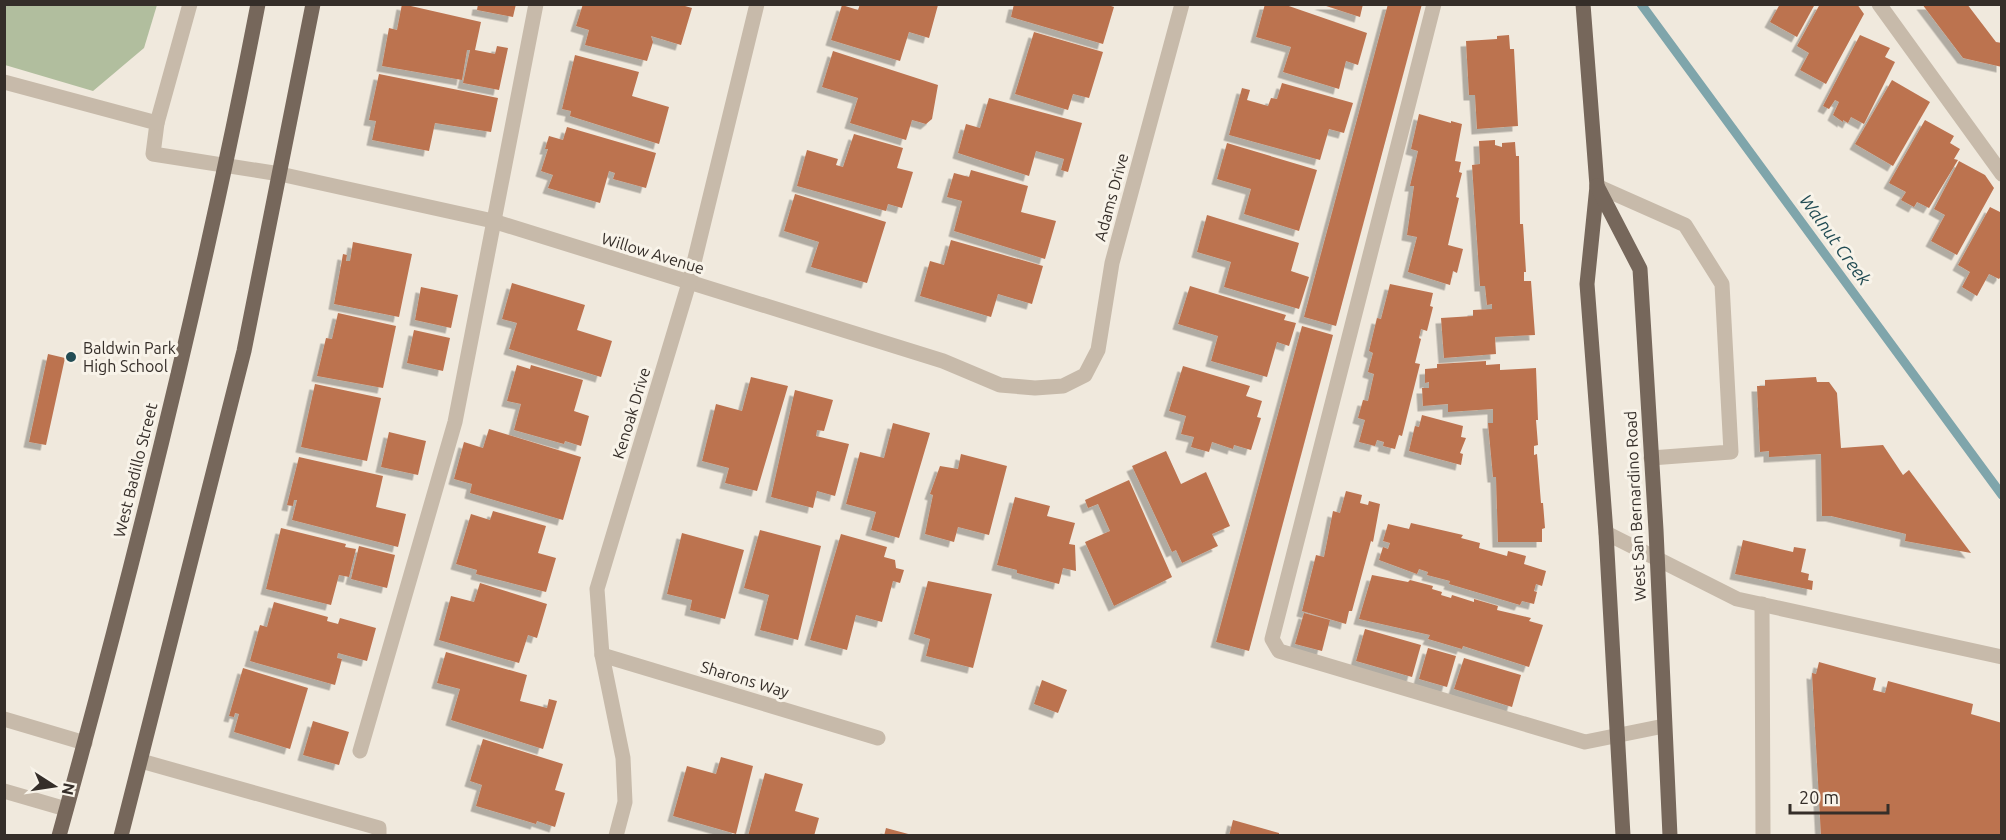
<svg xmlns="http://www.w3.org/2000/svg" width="2006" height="840" font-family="Ubuntu,sans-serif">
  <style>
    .green { fill: #b1be9e }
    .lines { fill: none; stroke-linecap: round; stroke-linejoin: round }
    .stream { stroke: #7fa5ab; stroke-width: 9 }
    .building { fill: #bc7350; filter: url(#shadow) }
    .minor { stroke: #c7baaa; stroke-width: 15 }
    .major { stroke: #76675b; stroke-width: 15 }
    .poi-dot { fill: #224c54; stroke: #f8f3e9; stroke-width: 2 }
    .labels { text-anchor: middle; stroke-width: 6; stroke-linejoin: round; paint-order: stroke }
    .street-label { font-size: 16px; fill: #352e29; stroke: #f8f3e9 }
    .poi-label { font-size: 16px; fill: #352e29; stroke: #f8f3e9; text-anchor: start }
    .water-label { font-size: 18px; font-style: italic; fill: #224c54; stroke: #f8f3e9 }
  </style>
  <defs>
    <filter id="shadow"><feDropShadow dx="-5.5" dy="5.5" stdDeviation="0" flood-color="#0004"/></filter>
  </defs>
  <rect width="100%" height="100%" fill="#f0e9dd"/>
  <polygon class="green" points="4,5 5,4 157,5 144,48 93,91 5,65"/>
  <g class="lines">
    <polyline class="stream" points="1641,4 2002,495"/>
  </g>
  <g class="building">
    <polygon points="402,4 481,22 475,50 495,54 497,46 508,48 499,90 463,83 470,50 467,50 462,80 382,66 389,28 397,30"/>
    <polygon points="478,4 516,4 513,17 477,10"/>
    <polygon points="583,4 678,4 692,8 681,45 651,36 653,42 647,61 585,45 589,30 576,26"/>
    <polygon points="860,4 935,4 938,5 929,38 909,32 900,61 831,40 842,5 858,10"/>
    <polygon points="1014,4 1105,4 1114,7 1103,44 1011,17"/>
    <polygon points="1265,4 1283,4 1367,33 1358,65 1346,61 1339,89 1283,72 1291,47 1256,37"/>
    <polygon points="1320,4 1363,4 1360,17"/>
    <polygon points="1388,4 1422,4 1336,326 1304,317"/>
    <polygon points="1780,4 1815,4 1797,37 1770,22"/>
    <polygon points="1820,4 1857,4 1864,14 1826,84 1800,70 1809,53 1797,46"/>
    <polygon points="1922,4 1967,4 1996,42 2002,43 2002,67 1963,58"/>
    <polygon points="1034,32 1103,52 1089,98 1073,94 1068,110 1015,94"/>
    <polygon points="1509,35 1510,49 1514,49 1518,126 1477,129 1475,95 1469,95 1466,41 1497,39 1497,36"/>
    <polygon points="1860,35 1890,48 1885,57 1895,62 1864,124 1851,117 1848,123 1843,120 1843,122 1833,115 1839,102 1835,100 1829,109 1823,106"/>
    <polygon points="833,51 938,85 932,119 926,124 912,120 906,140 850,123 858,98 822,87"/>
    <polygon points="575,55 639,72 632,96 669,107 659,144 570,116 571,111 562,109"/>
    <polygon points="379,74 498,98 491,132 435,123 429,151 372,140 376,121 369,120"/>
    <polygon points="1892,80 1930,102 1893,166 1855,144"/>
    <polygon points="1282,83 1353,103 1344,133 1329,129 1320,160 1229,135 1242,88 1250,90 1247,100 1268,106 1271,98 1277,99"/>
    <polygon points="989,98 1082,123 1068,172 1061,170 1064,159 1036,151 1029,176 958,153 966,124 980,128"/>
    <polygon points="1419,114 1451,123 1451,121 1462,124 1455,161 1461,162 1459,172 1462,173 1456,197 1459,198 1448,245 1463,249 1457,273 1453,271 1450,285 1408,272 1417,237 1407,235 1414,186 1410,186 1418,151 1411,149"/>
    <polygon points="1925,120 1954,136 1950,143 1960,149 1954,159 1958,160 1929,208 1917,202 1914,207 1901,200 1906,192 1889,183"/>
    <polygon points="567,127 656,153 646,188 613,179 615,173 609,171 600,203 548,188 553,175 541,171 548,149 545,149 549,136 563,140"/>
    <polygon points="854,134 903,148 897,168 913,172 902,208 888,204 886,211 797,186 807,150 838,159 836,165 843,167"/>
    <polygon points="1495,140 1495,145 1502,147 1502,143 1515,142 1516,156 1519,156 1520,224 1523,224 1526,272 1524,272 1524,281 1531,281 1535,335 1495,337 1496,354 1444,358 1441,318 1473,316 1473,310 1492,309 1492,304 1487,305 1485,286 1480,286 1472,165 1480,164 1479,141"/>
    <polygon points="1227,143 1317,170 1299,231 1244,214 1251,189 1217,179"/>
    <polygon points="1959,161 1985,175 1994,188 1957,255 1931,241 1945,215 1934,209"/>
    <polygon points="971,170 1028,186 1021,212 1056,221 1045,259 954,231 962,201 947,197 954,173 969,177"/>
    <polygon points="795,194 886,222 867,283 811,267 819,242 784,231"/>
    <polygon points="1990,207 2002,213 2002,275 1999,279 1989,274 1977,296 1962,287 1970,272 1958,265"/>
    <polygon points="1207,215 1299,243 1291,271 1309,277 1299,309 1224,287 1231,262 1197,252"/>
    <polygon points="951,240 1043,266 1032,304 998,294 991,317 920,296 930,261 944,265"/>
    <polygon points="353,242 412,254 399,317 334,304 343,254 347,255 346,261 350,261"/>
    <polygon points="512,283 585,305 577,330 612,341 601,377 509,349 517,323 502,319"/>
    <polygon points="1390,284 1433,293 1430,306 1433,307 1427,331 1421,329 1419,338 1421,339 1415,363 1420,364 1402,436 1399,435 1395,449 1383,446 1384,442 1377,440 1375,446 1359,442 1365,420 1358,418 1363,400 1368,401 1374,374 1368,372 1373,353 1369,351 1377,318 1381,319"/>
    <polygon points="1190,286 1286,315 1284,320 1296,323 1289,346 1277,342 1267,377 1211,361 1218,336 1178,324"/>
    <polygon points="421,287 458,295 451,328 415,320"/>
    <polygon points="338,313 396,326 383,388 317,376 326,338 332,339"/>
    <polygon points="1302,326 1333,335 1249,651 1216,642"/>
    <polygon points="414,330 450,338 443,371 407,363"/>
    <polygon points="48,354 65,358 46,445 29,442"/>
    <polygon points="1486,361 1486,365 1500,364 1500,370 1536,368 1538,420 1536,420 1538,445 1534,446 1534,455 1537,454 1541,503 1543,503 1545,528 1542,529 1542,542 1498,542 1496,477 1493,477 1488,423 1493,423 1493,409 1448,412 1448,404 1423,406 1422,388 1429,388 1429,382 1425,383 1425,369 1437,368 1437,364"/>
    <polygon points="517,365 530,369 531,365 583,380 574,411 589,416 581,446 565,441 564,444 514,430 521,404 507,401"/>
    <polygon points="1183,366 1250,386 1246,396 1262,401 1257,417 1261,418 1251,450 1234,445 1233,449 1212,442 1209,452 1191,447 1194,437 1181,434 1186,416 1169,411"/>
    <polygon points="751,377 788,386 757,491 725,483 729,468 702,461 716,404 742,411"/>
    <polygon points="1816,377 1817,382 1829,382 1837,393 1841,448 1883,445 1903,475 1909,470 1971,553 1905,541 1906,534 1831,516 1822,516 1821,454 1769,457 1769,451 1760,452 1757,386 1765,386 1765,380"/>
    <polygon points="315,384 381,398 367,461 301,447"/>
    <polygon points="795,390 833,400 824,431 817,430 816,436 849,444 835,496 817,491 813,508 771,497"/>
    <polygon points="1422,415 1463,426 1461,437 1466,438 1460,453 1463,454 1461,465 1409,451 1415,426 1419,427"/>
    <polygon points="893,423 930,433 899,538 871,530 876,512 846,504 860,452 884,458"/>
    <polygon points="489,429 581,457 563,520 470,493 472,484 454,479 464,442 483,448"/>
    <polygon points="389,432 426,441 418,475 381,467"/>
    <polygon points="1166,451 1181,484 1206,472 1230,526 1212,534 1218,546 1182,563 1176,550 1172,552 1132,466"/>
    <polygon points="961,454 1007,466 989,535 958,527 954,542 925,534 933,495 930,494 940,466 958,469"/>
    <polygon points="299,457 383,476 376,507 406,514 398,547 292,520 297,500 294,500 293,506 287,505"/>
    <polygon points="1129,480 1172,577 1114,606 1085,542 1110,531 1098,504 1088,508 1085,500"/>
    <polygon points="1346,491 1362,495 1360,503 1368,505 1369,501 1380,504 1373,542 1371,541 1352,611 1349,611 1346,624 1302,611 1316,555 1324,557 1333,511 1340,513"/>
    <polygon points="1015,497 1050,506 1047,516 1075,523 1069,544 1075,545 1076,571 1063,568 1059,584 1017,573 1017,570 997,565"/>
    <polygon points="493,511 546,526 538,553 556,558 546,592 476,574 477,570 456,564 471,514 490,520"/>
    <polygon points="1411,523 1463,535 1461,538 1480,543 1479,548 1507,556 1508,551 1526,556 1524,564 1546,571 1542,586 1536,584 1534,591 1537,592 1534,604 1522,601 1520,605 1449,584 1450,581 1427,575 1428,572 1419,569 1417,574 1379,560 1383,547 1388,549 1390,543 1383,541 1388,524 1409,529"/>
    <polygon points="281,528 346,544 345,547 356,549 349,577 339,575 331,605 266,589"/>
    <polygon points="760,530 821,546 798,640 760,630 769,595 744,588"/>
    <polygon points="682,533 744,550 725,619 690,610 692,600 667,594"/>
    <polygon points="841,534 887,547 884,557 895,560 896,568 904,570 900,583 893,581 882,622 856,615 847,650 810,640"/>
    <polygon points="1743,540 1793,552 1794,547 1806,549 1801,572 1809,574 1808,580 1813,581 1812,590 1735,574"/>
    <polygon points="359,546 395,555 387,588 351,579"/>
    <polygon points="1372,575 1408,582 1410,580 1433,586 1432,589 1442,592 1441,595 1451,598 1452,595 1474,602 1474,599 1498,606 1497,610 1531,618 1529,621 1543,625 1529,667 1463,646 1462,649 1428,639 1430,635 1359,619"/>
    <polygon points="928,581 992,594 973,668 926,656 930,639 914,634"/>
    <polygon points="480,583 547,604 537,638 528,635 519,663 439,640 451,596 474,602"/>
    <polygon points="274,602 328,617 327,621 338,624 340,618 376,628 367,661 338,653 337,658 342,659 335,685 250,661 260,625 267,627"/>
    <polygon points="1304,613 1330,620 1322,651 1295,644"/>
    <polygon points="1365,629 1421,645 1412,677 1356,661"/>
    <polygon points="1428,648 1456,656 1447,687 1419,679"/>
    <polygon points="446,652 527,675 520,701 547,708 549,699 557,701 543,749 451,720 460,689 437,683"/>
    <polygon points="1464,658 1521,675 1512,707 1454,689"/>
    <polygon points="1819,662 1876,678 1873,690 1885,693 1888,681 1973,704 1971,714 2002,723 2002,836 1821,836 1812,673 1816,674"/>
    <polygon points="243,668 308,688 290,749 234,732 239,714 235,713 234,717 229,716"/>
    <polygon points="1042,680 1067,690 1058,713 1034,704"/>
    <polygon points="313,721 349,732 339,765 303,755"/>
    <polygon points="483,739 563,764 555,790 565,793 555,827 537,821 536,824 476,806 482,785 470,781"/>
    <polygon points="721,757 753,766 736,834 673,816 687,766 716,774"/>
    <polygon points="765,773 803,784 795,811 819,818 814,836 748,836"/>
    <polygon points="1233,820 1279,833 1279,836 1229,836"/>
    <polygon points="886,828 912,835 912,836 884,836"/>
  </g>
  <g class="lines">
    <g class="minor">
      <polyline points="1434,4 1272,639 1279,651 1585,742 1664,726"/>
      <polyline points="1879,4 2002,174"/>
      <polyline points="4,82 157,123 153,154 280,174 493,221 943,361 1000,385 1035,388 1063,386 1085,375 1098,350 1112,263 1182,4"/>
      <polyline points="157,123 190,4"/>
      <polyline points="1597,186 1685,225 1722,284 1731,452 1651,458"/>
      <polyline points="1606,533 1737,599 2002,657"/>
      <polyline points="1762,604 1763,836"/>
      <polyline points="602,655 878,738"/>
      <polyline points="4,719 85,743"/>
      <polyline points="360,751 455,422 536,4"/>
      <polyline points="141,761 379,828 379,836"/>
      <polyline points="4,791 66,809"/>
      <polyline points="616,836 625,802 623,758 602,655 597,589 689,283 757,4"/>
    </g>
    <g class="major">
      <polyline points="1583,4 1597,186 1587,284 1606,533 1623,836"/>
      <polyline points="1597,186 1640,269 1656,530 1670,836"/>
      <path d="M59 836C135 561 204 284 258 4"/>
      <polyline points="121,836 244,351 313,4"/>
    </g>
  </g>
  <circle class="poi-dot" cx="71" cy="357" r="6"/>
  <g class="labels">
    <g class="street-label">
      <text transform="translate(1111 197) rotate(-75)" y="6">Adams Drive</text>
      <text transform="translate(653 253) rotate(17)" y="6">Willow Avenue</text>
      <text transform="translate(631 413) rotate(-73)" y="6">Kenoak Drive</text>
      <text transform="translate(135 470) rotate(-76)" y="6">West Badillo Street</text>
      <text transform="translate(1635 506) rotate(-93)" y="6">West San Bernardino Road</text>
      <text transform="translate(745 679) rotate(17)" y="6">Sharons Way</text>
    </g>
    <g class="poi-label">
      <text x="83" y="354">Baldwin Park<tspan x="83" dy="18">High School</tspan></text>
    </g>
    <g class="water-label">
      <text transform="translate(1835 240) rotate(54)" y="6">Walnut Creek</text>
    </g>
  </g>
  <rect width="2006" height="840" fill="none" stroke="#352e29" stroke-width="12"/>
  <g transform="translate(54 786) rotate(102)" stroke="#f8f3e9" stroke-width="4.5" paint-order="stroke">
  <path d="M0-4.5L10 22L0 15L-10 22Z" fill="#352e29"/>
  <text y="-9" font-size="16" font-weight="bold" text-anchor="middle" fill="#352e29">N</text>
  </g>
  <path d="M1790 804v9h98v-9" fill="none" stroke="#352e29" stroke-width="3"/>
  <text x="1799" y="804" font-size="18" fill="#352e29" stroke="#f8f3e9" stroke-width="4.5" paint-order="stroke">20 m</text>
</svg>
